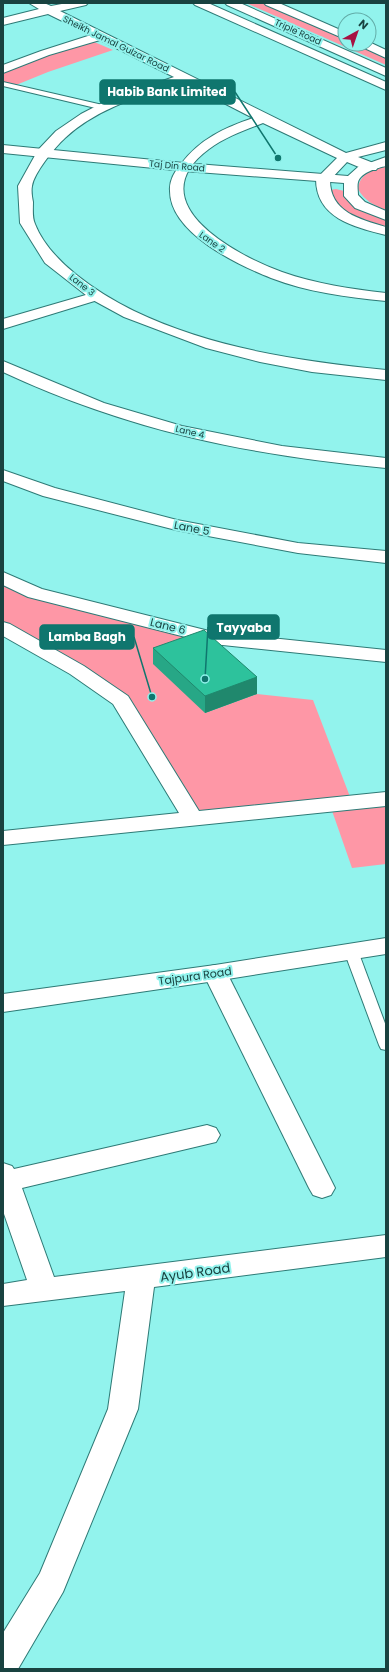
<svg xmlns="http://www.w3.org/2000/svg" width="389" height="1672" font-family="Poppins,sans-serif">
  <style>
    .green { fill: #fe97a6 }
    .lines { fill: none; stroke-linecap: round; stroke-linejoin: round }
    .lane-casing { stroke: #2e7a76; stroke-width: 2 }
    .street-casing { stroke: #2e7a76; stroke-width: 2 }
    .secondary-casing { stroke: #2e7a76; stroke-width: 2 }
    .lane { fill: #fff; fill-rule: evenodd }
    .street { fill: #fff; fill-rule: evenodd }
    .secondary { fill: #fff; fill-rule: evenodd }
    .wall { fill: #27a786 }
    .shaded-wall { fill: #20886d }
    .building { fill: #2dc29c; stroke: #20886d }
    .labels { text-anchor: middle; stroke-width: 4; stroke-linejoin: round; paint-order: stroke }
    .far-street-label { font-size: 9px; fill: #194240; stroke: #92f3ed }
    .street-label { font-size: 11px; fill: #194240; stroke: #92f3ed }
    .near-street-label { font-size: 13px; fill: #194240; stroke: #92f3ed }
    .leader { fill: none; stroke: #0f766e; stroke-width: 1.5 }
    .callout-dot { fill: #0f766e; stroke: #92f3ed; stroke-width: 1.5 }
    .callout { fill: #0f766e; stroke: #0f766e; stroke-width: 1.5 }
    .callout-label { font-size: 12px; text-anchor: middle; font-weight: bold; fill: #fff }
  </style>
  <rect width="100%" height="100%" fill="#92f3ed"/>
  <g class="green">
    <polygon points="246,3 263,3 345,38 345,44 358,44 386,56 386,65"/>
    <polygon points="92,41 113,50 48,72 16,85 3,82 3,72 43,56"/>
    <path d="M386 166V210C373 205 365 201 358 189 360 173 372 170 386 166Z"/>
    <path d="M336 189 344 191 358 209 386 219V227C361 221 340 216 330 190Z"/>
    <polygon points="3,578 35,593 213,638 205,713 257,694 313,700 352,802 386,799 386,864 352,868 330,805 193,819 121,700 3,627"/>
  </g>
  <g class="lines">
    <defs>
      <g id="lane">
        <polygon points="3,82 107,106 108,108 104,110 3,86"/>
        <polygon points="351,946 356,948 358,951 386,1026 386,1050 381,1049 379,1045 344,951 346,948"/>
      </g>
      <g id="street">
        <path d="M29 3H44L51 6 67 3H88L86 5 60 11 346 153 386 142V150L358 157 376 164 378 167 376 170H366L347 162 330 180C330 212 359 219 386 227V235C354 227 316 218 316 179L337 158 263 123C245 130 225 137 209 149 137 202 235 255 282 272 316 284 351 289 386 293V301C347 297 307 292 271 278 238 265 170 233 170 191 169 181 175 171 181 164 200 139 224 128 253 118L183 82C143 95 97 108 65 138 55 147 34 173 32 186 31 191 32 197 33 202 33 209 32 218 35 224 50 262 98 293 134 311 213 349 300 361 386 370V380L312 372 260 362 206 348 124 317 91 299 45 263 20 223 18 186 38 150 56 131 81 114 110 99 174 77 100 40 49 55 3 73V65L41 51 91 35 48 14 3 25V18L39 9Z"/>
        <polygon points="193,3 208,3 386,82 386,90 195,5"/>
        <polygon points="264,3 279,3 345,32 345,39 266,5"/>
        <polygon points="369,42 386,50 386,58 360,46 358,44 369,44"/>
        <path d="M3 361 104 403 182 426 282 446 386 458V468C248 455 130 431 3 372Z"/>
        <polygon points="3,470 55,488 177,520 298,543 386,551 386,563 298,553 176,530 43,496 3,481"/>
        <polygon points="3,572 42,589 213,632 386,650 386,662 213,644 28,597 3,585"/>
        <polygon points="3,622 10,624 84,666 128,696 199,811 386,792 386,806 3,845 3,831 179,813 113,704 70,674 3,636"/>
        <polygon points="215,965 223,967 227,973 335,1188 331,1195 322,1198 313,1195 309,1188 203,973 207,967"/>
        <polygon points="207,1125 216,1128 220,1135 216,1142 22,1188 54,1277 386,1235 386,1257 154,1287 138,1409 63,1592 18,1669 3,1669 3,1633 40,1573 108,1409 125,1291 3,1306 3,1284 27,1280 3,1211 3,1163 12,1166 14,1169"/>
      </g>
      <g id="secondary">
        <polygon points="225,3 240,3 386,68 386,76 227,5"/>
        <path d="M3 145 184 163 348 176 358 167 386 157V166C378 168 361 172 358 182 357 186 358 191 358 195L365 202 386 211V220L355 208 344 196V183L184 171 3 153Z"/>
        <polygon points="96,292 101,293 103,296 101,299 3,329 3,319"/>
        <polygon points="386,938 386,954 215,981 3,1012 3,994 215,965"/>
      </g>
    </defs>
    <use href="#lane" class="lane-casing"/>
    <use href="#street" class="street-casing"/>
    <use href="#secondary" class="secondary-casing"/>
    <use href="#lane" class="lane"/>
    <use href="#street" class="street"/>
    <use href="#secondary" class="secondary"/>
  </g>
  <polygon class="wall" points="153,648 257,677 257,694 205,713 153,664"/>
  <polygon class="shaded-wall" points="257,677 257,694 205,713 205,696"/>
  <polygon class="building" points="204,630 257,677 205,696 153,648"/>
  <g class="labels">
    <g class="far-street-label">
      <text transform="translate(298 32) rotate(24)" y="3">Triple Road</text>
      <text transform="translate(116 44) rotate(26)" y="3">Sheikh Jamal Gulzar Road</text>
      <text transform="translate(177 166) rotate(5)" y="3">Taj Din Road</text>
      <text transform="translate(212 242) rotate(35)" y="3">Lane 2</text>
      <text transform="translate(82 285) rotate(38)" y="3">Lane 3</text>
      <text transform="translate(190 432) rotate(13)" y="3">Lane 4</text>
    </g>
    <g class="street-label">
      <text transform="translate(192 528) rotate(11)" y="4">Lane 5</text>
      <text transform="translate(168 626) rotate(14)" y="4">Lane 6</text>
      <text transform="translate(195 976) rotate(-8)" y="4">Tajpura Road</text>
    </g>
    <g class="near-street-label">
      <text transform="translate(195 1272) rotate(-8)" y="5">Ayub Road</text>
    </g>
  </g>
  <path class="leader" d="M278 158L235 92M205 679L208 627M152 697L134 637"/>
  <g class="callout-dot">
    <circle cx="278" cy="158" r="4"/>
    <circle cx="205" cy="679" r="4"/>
    <circle cx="152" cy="697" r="4"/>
  </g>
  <g class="callout">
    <rect x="100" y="80" width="135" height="24" rx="4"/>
    <rect x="208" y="615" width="71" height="24" rx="4"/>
    <rect x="40" y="625" width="94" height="24" rx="4"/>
  </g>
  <g class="callout-label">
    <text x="167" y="96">Habib Bank Limited</text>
    <text x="244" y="632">Tayyaba</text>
    <text x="87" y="641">Lamba Bagh</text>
  </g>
  <rect width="389" height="1672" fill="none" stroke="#194240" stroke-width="8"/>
  <g transform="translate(357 32) rotate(40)"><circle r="19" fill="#92f3ed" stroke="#62aca8"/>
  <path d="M0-3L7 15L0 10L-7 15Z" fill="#a71142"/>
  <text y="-6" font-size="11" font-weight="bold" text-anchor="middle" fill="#194240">N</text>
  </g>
</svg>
